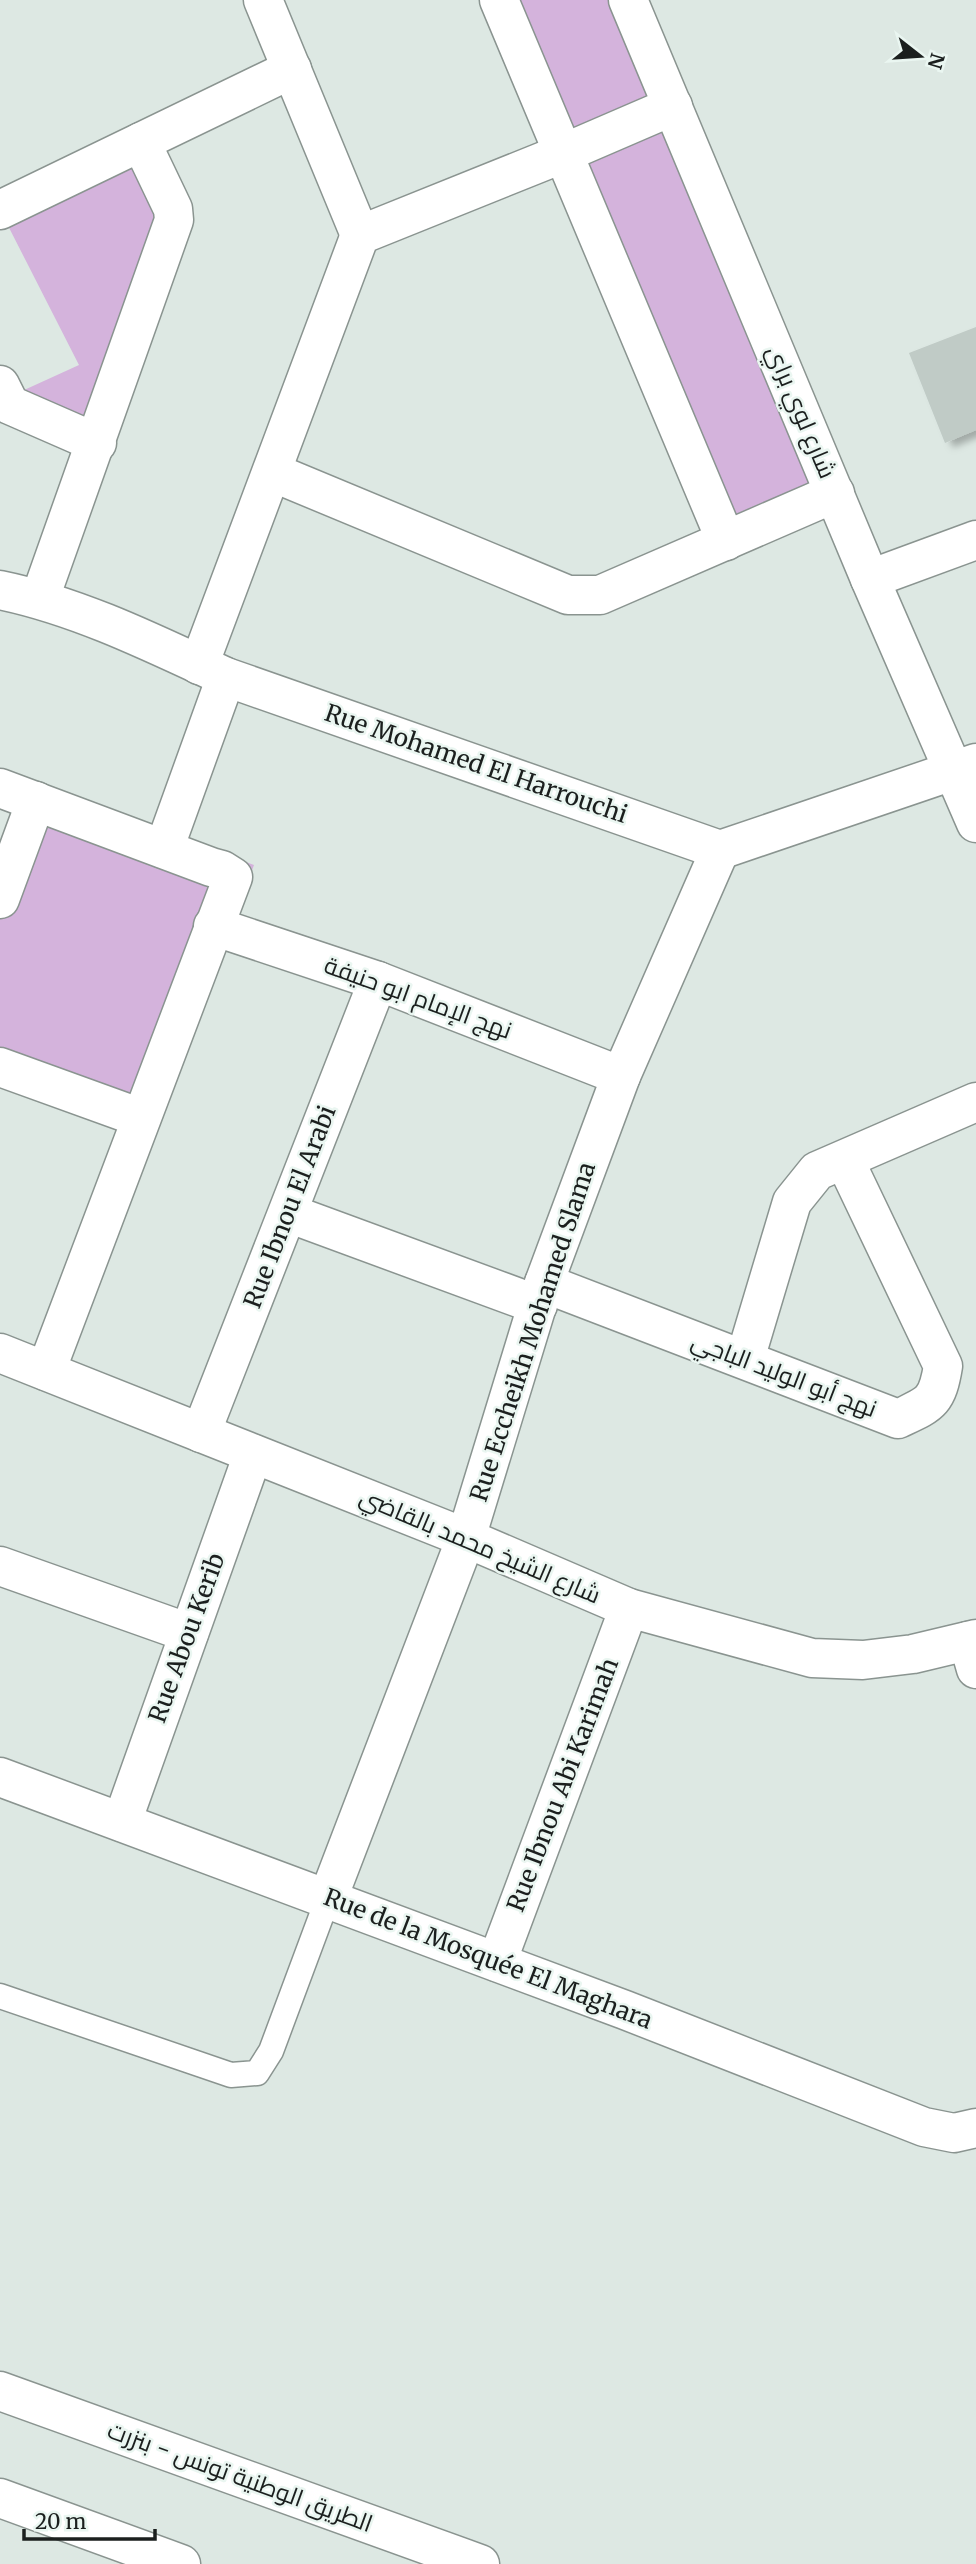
<svg xmlns="http://www.w3.org/2000/svg" width="976" height="2564" font-family="Merriweather,Cairo,serif">
  <style>
    .green { fill: #d4b3dc }
    .building { fill: #c0cbc6; filter: url(#shadow) }
    .lines { fill: none; stroke-linecap: round; stroke-linejoin: round }
    .lane-casing { stroke: #8a9490; stroke-width: 27 }
    .street-casing { stroke: #8a9490; stroke-width: 41 }
    .secondary-casing { stroke: #8a9490; stroke-width: 41 }
    .highway-casing { stroke: #8a9490; stroke-width: 41 }
    .lane { stroke: #fff; stroke-width: 24 }
    .street { stroke: #fff; stroke-width: 38 }
    .secondary { stroke: #fff; stroke-width: 38 }
    .highway { stroke: #fff; stroke-width: 38 }
    .labels { text-anchor: middle; stroke-width: 5; stroke-linejoin: round; paint-order: stroke }
    .street-label { font-size: 24px; fill: #1b1f1e; stroke: #eaf6f1 }
  </style>
  <defs>
    <filter id="shadow"><feDropShadow dx="8" dy="4.5" stdDeviation="3.5" flood-color="#0004"/></filter>
  </defs>
  <rect width="100%" height="100%" fill="#dde8e3"/>
  <g class="green">
    <polygon points="515,0 625,0 826,483 733,522"/>
    <polygon points="143,119 191,219 107,457 0,401 79,365 0,210 0,196"/>
    <polygon points="27,781 254,865 151,1141 0,1085 0,854"/>
  </g>
  <polygon class="building" points="976,327 976,430 945,443 909,353"/>
  <g class="lines">
    <defs>
      <polyline id="lane" points="0,1996 231,2075 257,2073 271,2051 328,1898"/>
      <g id="street">
        <polyline points="263,0 360,235"/>
        <polyline points="499,0 726,541"/>
        <polyline points="0,210 292,69"/>
        <polyline points="0,385 10,405 97,443"/>
        <polyline points="272,472 568,595 600,595 835,493"/>
        <polyline points="870,579 976,540"/>
        <path d="M0 590C78 606 153 643 226 677L720 850 976 763"/>
        <polyline points="40,598 174,220 173,209 141,142"/>
        <polyline points="199,665 360,235 564,153 673,106"/>
        <polyline points="0,788 211,867 222,870 233,877 46,1371"/>
        <polyline points="164,849 226,677"/>
        <polyline points="0,899 36,801"/>
        <polyline points="213,926 378,981 621,1076"/>
        <polyline points="0,1067 141,1118"/>
        <polyline points="288,1213 538,1305"/>
        <path d="M544 1283 898 1419C930 1404 937 1403 943 1366L845 1161"/>
        <polyline points="745,1359 792,1202 817,1171 976,1102"/>
        <polyline points="201,1433 378,981"/>
        <polyline points="0,1566 189,1633"/>
        <polyline points="968,1641 976,1669"/>
        <polyline points="0,1777 625,2010 924,2127 954,2133 976,2128"/>
        <polyline points="122,1822 253,1454"/>
        <polyline points="328,1898 466,1538 544,1283 621,1076 720,850"/>
        <polyline points="497,1962 629,1608"/>
      </g>
      <g id="secondary">
        <polyline points="628,0 870,579 976,823"/>
        <polyline points="0,1353 466,1538 629,1608 812,1658 863,1660 913,1654 976,1639"/>
      </g>
      <g id="highway">
        <polyline points="0,2391 480,2564"/>
        <polyline points="0,2498 181,2564"/>
      </g>
    </defs>
    <use href="#lane" class="lane-casing"/>
    <use href="#street" class="street-casing"/>
    <use href="#secondary" class="secondary-casing"/>
    <use href="#highway" class="highway-casing"/>
    <use href="#lane" class="lane"/>
    <use href="#street" class="street"/>
    <use href="#secondary" class="secondary"/>
    <use href="#highway" class="highway"/>
  </g>
  <g class="labels">
    <g class="street-label">
      <text transform="translate(801 412) rotate(67)" y="8">شارع لوي براي</text>
      <text transform="translate(476 764) rotate(19)" y="8">Rue Mohamed El Harrouchi</text>
      <text transform="translate(418 998) rotate(20)" y="8">نهج الإمام ابو حنيفة</text>
      <text transform="translate(290 1207) rotate(-69)" y="8">Rue Ibnou El Arabi</text>
      <text transform="translate(533 1332) rotate(-72)" y="8">Rue Eccheikh Mohamed Slama</text>
      <text transform="translate(784 1375) rotate(21)" y="8">نهج أبو الوليد الباجي</text>
      <text transform="translate(480 1546) rotate(23)" y="8">شارع الشيخ محمد بالقاضي</text>
      <text transform="translate(187 1638) rotate(-70)" y="8">Rue Abou Kerib</text>
      <text transform="translate(563 1785) rotate(-69)" y="8">Rue Ibnou Abi Karimah</text>
      <text transform="translate(488 1959) rotate(21)" y="8">Rue de la Mosquée El Maghara</text>
      <text transform="translate(240 2477) rotate(20)" y="8">الطريق الوطنية تونس - بنزرت</text>
    </g>
  </g>
  <g transform="translate(920 56) rotate(107)" stroke="#eaf6f1" stroke-width="5" paint-order="stroke">
  <path d="M0-5L12 26L0 18L-12 26Z" fill="#1b1f1e"/>
  <text y="-10" font-size="19" font-weight="bold" text-anchor="middle" fill="#1b1f1e">N</text>
  </g>
  <path d="M24 2529v10h131v-10" fill="none" stroke="#1b1f1e" stroke-width="3.5"/>
  <text x="35" y="2529" font-size="21" fill="#1b1f1e" stroke="#eaf6f1" stroke-width="5" paint-order="stroke">20 m</text>
</svg>
